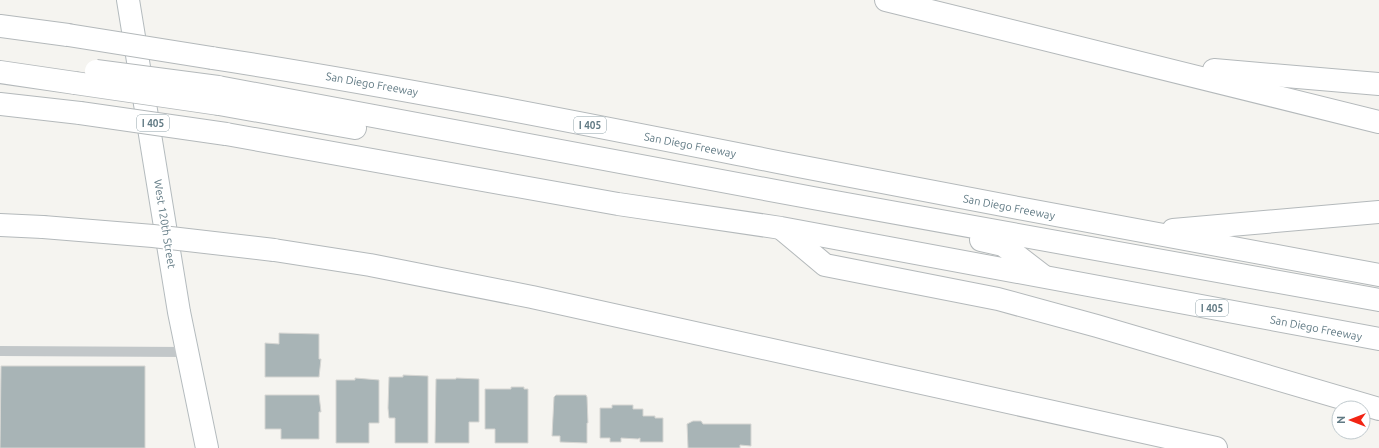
<svg xmlns="http://www.w3.org/2000/svg" width="1379" height="448" font-family="Ubuntu,sans-serif">
  <style>
    .building { fill: #a8b4b6; stroke: #d6d6d3 }
    .lines { fill: none; stroke-linecap: round; stroke-linejoin: round }
    .secondary-casing { stroke: #b4bbbe; stroke-width: 24 }
    .highway-casing { stroke: #b4b9bb; stroke-width: 24 }
    .lane { stroke: #c2c7c9; stroke-width: 10 }
    .secondary { stroke: #fff; stroke-width: 22 }
    .highway { stroke: #fff; stroke-width: 22 }
    .highway-bridge-casing { stroke: #b4b9bb; stroke-width: 24; stroke-linecap: butt }
    .highway-bridge { stroke: #fff; stroke-width: 22 }
    .labels { text-anchor: middle; stroke-width: 4; stroke-linejoin: round; paint-order: stroke }
    .shield { fill: #fff; stroke: #90a2a9; stroke-width: 1 }
    .shield-label { font-size: 10px; font-weight: bold; fill: #617a84 }
    .street-label { font-size: 11px; fill: #617a84; stroke: #fff }
  </style>
  <rect width="100%" height="100%" fill="#f5f4f0"/>
  <g class="building">
    <polygon points="279,333 319,334 319,359 321,359 319,377 265,377 265,343 279,344"/>
    <polygon points="1,366 145,366 145,448 0,448"/>
    <polygon points="403,375 428,376 428,443 395,443 395,418 389,418 388,408 389,377 403,377"/>
    <polygon points="355,378 379,380 379,423 369,423 369,443 336,443 336,380 355,380"/>
    <polygon points="456,378 479,379 479,422 469,422 469,443 435,443 436,379 456,379"/>
    <polygon points="511,387 524,387 524,389 528,389 528,443 495,443 495,429 485,429 485,389 511,389"/>
    <polygon points="265,395 319,395 321,412 319,412 319,439 281,439 281,429 265,429"/>
    <polygon points="556,395 586,395 587,397 588,423 587,423 587,443 560,442 560,436 552,436 554,397"/>
    <polygon points="612,405 633,405 633,409 643,409 643,416 655,416 655,418 663,418 663,442 640,442 640,438 638,439 621,438 621,442 610,442 610,438 600,438 600,408 612,408"/>
    <polygon points="693,421 701,421 703,424 751,424 751,446 740,445 740,448 688,448 687,424"/>
  </g>
  <g class="lines">
    <defs>
      <polyline id="secondary" points="128,0 179,312 207,448"/>
      <g id="highway">
        <polyline points="886,0 1379,122"/>
        <polyline points="0,26 68,35"/>
        <path d="M212 58C407 88 600 127 793 165 988 203 1184 239 1379 275"/>
        <polyline points="1214,70 1379,84"/>
        <polyline points="0,72 75,83"/>
        <polyline points="218,87 813,198 1379,300"/>
        <polyline points="0,104 80,113"/>
        <polyline points="219,104 355,128"/>
        <polyline points="226,134 618,204 781,228 1379,339"/>
        <polyline points="0,225 43,227"/>
        <polyline points="782,229 825,265 998,299 1097,326 1379,409"/>
        <polyline points="1173,230 1379,212"/>
        <polyline points="981,240 1003,245 1042,275"/>
        <polyline points="274,250 370,265 532,297 1216,448"/>
      </g>
    </defs>
    <use href="#secondary" class="secondary-casing"/>
    <use href="#highway" class="highway-casing"/>
    <polyline class="lane" points="0,351 187,352"/>
    <use href="#secondary" class="secondary"/>
    <use href="#highway" class="highway"/>
    <defs>
      <g id="highway-bridge">
        <polyline points="68,35 212,58"/>
        <polyline points="96,71 218,87"/>
        <polyline points="75,83 219,104"/>
        <polyline points="80,113 226,134"/>
        <polyline points="43,227 153,236 274,250"/>
      </g>
    </defs>
    <use href="#highway-bridge" class="highway-bridge-casing"/>
    <use href="#highway-bridge" class="highway-bridge"/>
  </g>
  <g class="labels">
    <g class="shield">
      <rect x="137" y="115" width="32" height="16" rx="3"/>
      <rect x="574" y="117" width="32" height="16" rx="3"/>
      <rect x="1196" y="300" width="32" height="16" rx="3"/>
    </g>
    <g class="shield-label">
      <text x="153" y="127">I 405</text>
      <text x="590" y="129">I 405</text>
      <text x="1212" y="312">I 405</text>
    </g>
    <g class="street-label">
      <text transform="translate(372 84) rotate(10)" y="4">San Diego Freeway</text>
      <text transform="translate(690 145) rotate(11)" y="4">San Diego Freeway</text>
      <text transform="translate(1009 207) rotate(11)" y="4">San Diego Freeway</text>
      <text transform="translate(165 224) rotate(81)" y="4">West 120th Street</text>
      <text transform="translate(1316 328) rotate(11)" y="4">San Diego Freeway</text>
    </g>
  </g>
  <g transform="translate(1351 420) rotate(270)"><circle r="19" fill="#ffffff" stroke="#c0cace"/>
  <path d="M0-3L7 15L0 10L-7 15Z" fill="#f22414"/>
  <text y="-6" font-size="11" font-weight="bold" text-anchor="middle" fill="#617a84">N</text>
  </g>
</svg>
